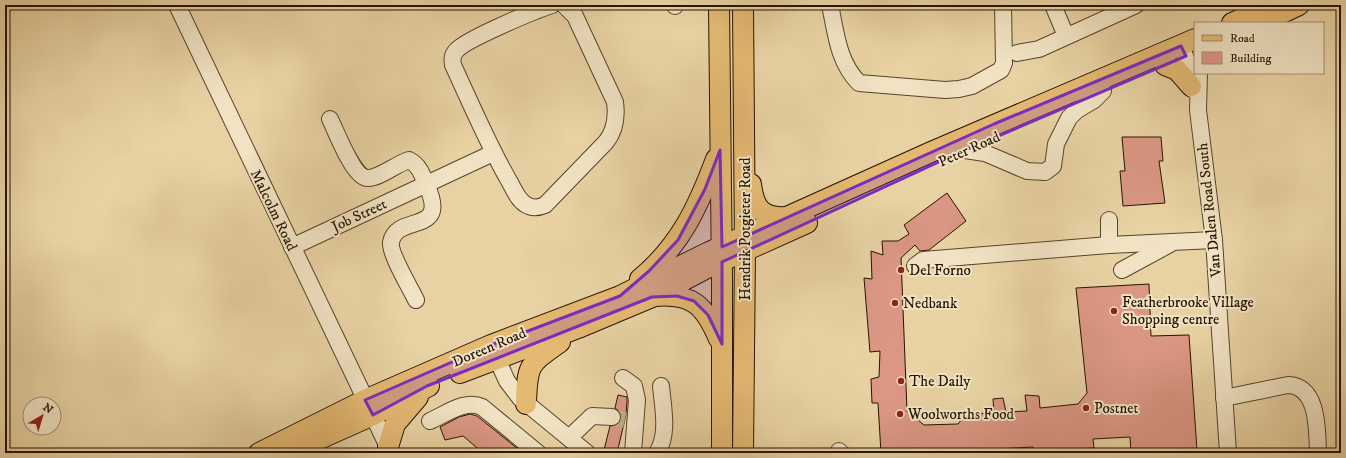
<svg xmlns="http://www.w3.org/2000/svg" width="1346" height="458" font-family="'IM FELL DW Pica',serif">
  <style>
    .building { fill: #db9784; stroke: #261401 }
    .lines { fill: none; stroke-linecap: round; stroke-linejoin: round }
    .minor-tunnel { stroke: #c1ac83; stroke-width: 16; stroke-dasharray: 16 8; stroke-linecap: butt }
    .minor-casing { stroke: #56442a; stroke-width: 18 }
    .major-casing { stroke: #261401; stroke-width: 22 }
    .minor { stroke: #f0e2c3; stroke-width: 16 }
    .major { stroke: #e4b972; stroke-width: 20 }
    .marked { fill: #7b2cbf; fill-opacity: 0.2; stroke: #7b2cbf; stroke-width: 3; stroke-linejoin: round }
    .poi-dot { fill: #8f2418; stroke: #f0e2c3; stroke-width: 1.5 }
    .labels { text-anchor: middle; stroke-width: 4; stroke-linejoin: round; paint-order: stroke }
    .street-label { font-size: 15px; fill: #261401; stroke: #f0e2c3 }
    .poi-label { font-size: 15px; fill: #261401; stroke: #f0e2c3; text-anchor: start }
  </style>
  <rect width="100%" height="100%" fill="#e8d2a3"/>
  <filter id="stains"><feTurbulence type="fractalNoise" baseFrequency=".005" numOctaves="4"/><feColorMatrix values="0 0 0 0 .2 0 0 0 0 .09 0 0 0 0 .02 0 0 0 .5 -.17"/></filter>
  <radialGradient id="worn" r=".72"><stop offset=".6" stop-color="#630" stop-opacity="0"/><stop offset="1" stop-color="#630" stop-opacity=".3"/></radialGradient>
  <g class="building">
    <polygon points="1122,137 1161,137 1163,161 1159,161 1165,203 1123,206 1120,171 1125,171"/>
    <polygon points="947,193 966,221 929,250 920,251 915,245 901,258 907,411 924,425 958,424 966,414 994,413 993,399 1003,398 1006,412 1027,411 1025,395 1039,396 1040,408 1078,404 1087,393 1076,288 1149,284 1151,336 1189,335 1197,450 1172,453 1131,453 1130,437 1093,439 1094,448 1072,449 1072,453 1034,453 1033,447 920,453 881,453 878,403 872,403 871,379 879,377 880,351 870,352 864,278 872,279 871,251 883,255 882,241 898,241 909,234 904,225"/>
    <polygon points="618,395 627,397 627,401 626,415 617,453 604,450 610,426 617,425 621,418 620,412 615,408"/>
    <polygon points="470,414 477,416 523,453 483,453 463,436 445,440 440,427 459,417"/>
  </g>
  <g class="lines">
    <polyline class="minor-tunnel" points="612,417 625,420"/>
    <defs>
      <g id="minor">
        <polyline points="177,5 391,453"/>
        <path d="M552 5C536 10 464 40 456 51 452 55 452 60 453 65 471 104 487 142 508 179 513 187 517 199 525 204 532 209 538 208 545 205L606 142C615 131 617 117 615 102L575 16 564 5"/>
        <polyline points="675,5 675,6"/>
        <path d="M830 5C836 33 838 62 859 83L945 90 959 89 972 86 1001 70 1004 63 1003 5"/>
        <polyline points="1053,5 1066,36"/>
        <polyline points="1181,46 1188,64 1192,89"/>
        <polyline points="1017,53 1039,49 1136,5"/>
        <polyline points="1199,73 1198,110 1214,240 1228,453"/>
        <path d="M330 119C336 131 354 179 368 178 380 178 396 164 409 160 419 165 422 174 426 184 451 237 397 212 391 242 389 253 411 289 416 300"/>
        <polyline points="965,150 985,153 1027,171 1045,172 1053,166 1056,144 1069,118 1077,110 1094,100 1103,91"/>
        <polyline points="1109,220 1109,245"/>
        <polyline points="292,247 493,153"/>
        <polyline points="915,266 923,260 1109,245 1214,240"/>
        <polyline points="1122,270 1170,244"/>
        <polyline points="492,348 507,381 520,398 587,453"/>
        <polyline points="623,378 634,386 637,400 633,453"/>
        <path d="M1224 398 1288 385C1319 386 1317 431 1318 453"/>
        <path d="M430 421C446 414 465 399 482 407L538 453"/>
        <polyline points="569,438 592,416 612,417"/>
        <polyline points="839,451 841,453"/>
        <path d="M657 453C669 434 663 408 661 386"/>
      </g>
      <g id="major">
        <polyline points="719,5 722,279 722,453"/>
        <polyline points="1232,23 1272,5"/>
        <polyline points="1261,23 1299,5"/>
        <polyline points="1165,65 1177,70 1191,86"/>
        <path d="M751 184C754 209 762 219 789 217"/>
        <path d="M640 279C680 246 698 207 716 159"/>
        <path d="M655 296C693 293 705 306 719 339"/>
        <polyline points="460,373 578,328 652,297 709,267 807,223"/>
        <path d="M526 404C527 364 529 364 560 342"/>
        <polyline points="388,447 395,424 418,397"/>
        <polyline points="259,453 365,400 491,345 620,296 709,252 931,152 1195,39"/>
        <polyline points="288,453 373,415 429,386"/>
        <polyline points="743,453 745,252 743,5"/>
      </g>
    </defs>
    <use href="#minor" class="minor-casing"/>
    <use href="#major" class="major-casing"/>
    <use href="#minor" class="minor"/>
    <use href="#major" class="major"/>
  </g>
  <path class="marked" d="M1181 46 1186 56 956 154 722 262V344L708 315 694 301 677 296 652 297 427 386 373 415 365 400 491 345 620 296 649 271 678 240 705 189 720 150 722 247 994 124Z"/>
  <g class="poi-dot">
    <circle cx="901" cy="270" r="4"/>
    <circle cx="895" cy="303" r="4"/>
    <circle cx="1114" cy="311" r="4"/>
    <circle cx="901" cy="381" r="4"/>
    <circle cx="1086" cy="408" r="4"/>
    <circle cx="900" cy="414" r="4"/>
  </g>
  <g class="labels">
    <g class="street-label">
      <text transform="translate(969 149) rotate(-24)" y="5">Peter Road</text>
      <text transform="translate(274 210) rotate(64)" y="5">Malcolm Road</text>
      <text transform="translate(1209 210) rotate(-96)" y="5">Van Dalen Road South</text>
      <text transform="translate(359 215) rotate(-25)" y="5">Job Street</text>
      <text transform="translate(745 229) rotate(-90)" y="5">Hendrik Potgieter Road</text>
      <text transform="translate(489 347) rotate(-23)" y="5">Doreen Road</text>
    </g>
    <g class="poi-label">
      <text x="909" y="275">Del Forno</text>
      <text x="1122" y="307">Featherbrooke Village<tspan x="1122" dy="17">Shopping centre</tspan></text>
      <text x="903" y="308">Nedbank</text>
      <text x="909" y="386">The Daily</text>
      <text x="1094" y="413">Postnet</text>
      <text x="908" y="419">Woolworths Food</text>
    </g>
  </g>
  <rect width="1346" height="458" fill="none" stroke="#e8d2a3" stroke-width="20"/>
  <rect x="6" y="6" width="1334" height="446" fill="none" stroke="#261401" stroke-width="2"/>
  <rect x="10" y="10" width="1326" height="438" fill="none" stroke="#261401"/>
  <rect x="1194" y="22" width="130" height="52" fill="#f0e2c3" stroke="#9f9075"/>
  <rect x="1202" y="35" width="20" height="6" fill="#e4b972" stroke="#9f9075"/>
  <text x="1230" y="42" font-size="12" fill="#261401">Road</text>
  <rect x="1202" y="52" width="20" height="12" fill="#db9784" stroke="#9f9075"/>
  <text x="1230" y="62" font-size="12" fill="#261401">Building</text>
  <g transform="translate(42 416) rotate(38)"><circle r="19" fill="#f0e2c3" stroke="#9f9075"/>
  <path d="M0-3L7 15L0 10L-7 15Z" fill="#8f2418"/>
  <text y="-6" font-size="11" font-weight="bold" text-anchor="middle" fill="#261401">N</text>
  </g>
  <rect width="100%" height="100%" filter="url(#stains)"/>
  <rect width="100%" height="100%" fill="url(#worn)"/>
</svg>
